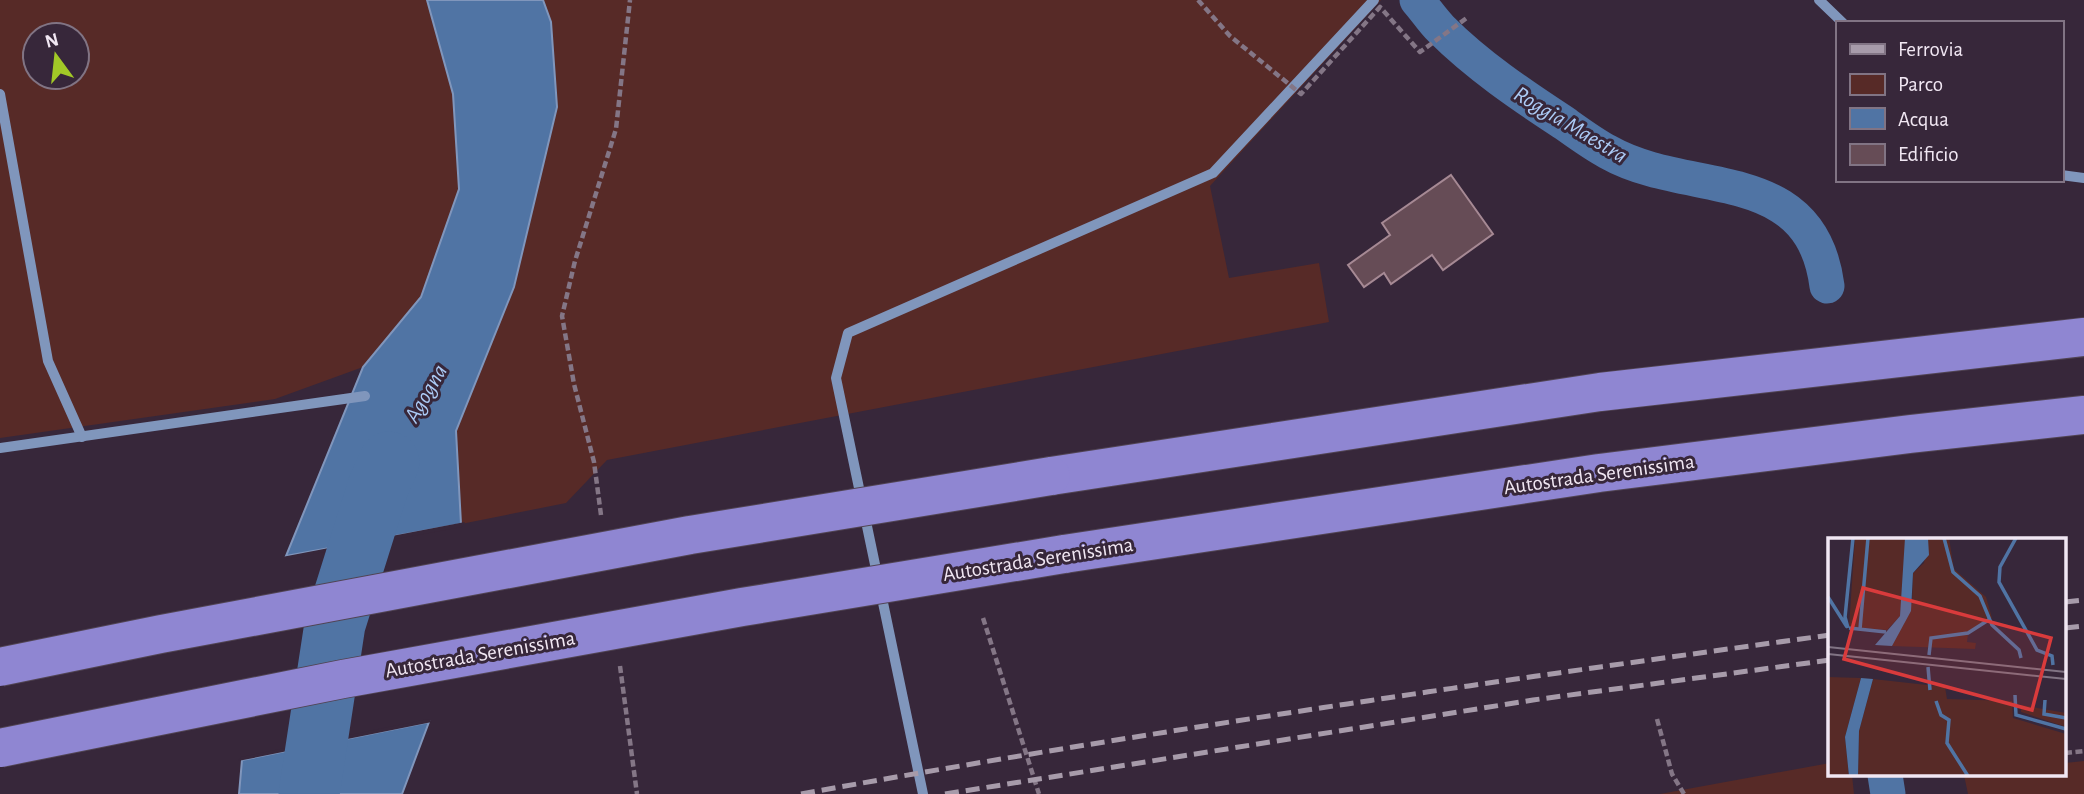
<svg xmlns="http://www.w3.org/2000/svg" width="2084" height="794" font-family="'Alegreya Sans',sans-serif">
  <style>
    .green { fill: #572a27; fill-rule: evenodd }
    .water { fill: #5074a4; stroke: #8096bc; stroke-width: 2 }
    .pier { fill: #37273a }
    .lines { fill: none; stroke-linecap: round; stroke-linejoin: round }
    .stream { stroke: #8096bc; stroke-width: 10 }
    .canal { stroke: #5074a4; stroke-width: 35 }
    .river { stroke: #5074a4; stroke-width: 61 }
    .building { fill: #664c56; stroke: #a68994; stroke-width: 2 }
    .highway-casing { stroke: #514453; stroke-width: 40 }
    .path { stroke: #847686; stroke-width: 4.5; stroke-dasharray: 7 3.5; stroke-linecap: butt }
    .highway { stroke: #8f86d2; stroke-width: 38 }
    .rail { stroke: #a79baa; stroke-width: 5; stroke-dasharray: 14 7; stroke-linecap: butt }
    .highway-bridge-casing { stroke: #514453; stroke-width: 40; stroke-linecap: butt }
    .highway-bridge { stroke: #8f86d2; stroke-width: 38 }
    .labels { text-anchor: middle; stroke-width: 6; stroke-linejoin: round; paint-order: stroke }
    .street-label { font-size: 21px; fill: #f1e7f3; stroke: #37273a }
    .water-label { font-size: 23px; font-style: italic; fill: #accbf6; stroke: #37273a }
    .inset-river { fill: none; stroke: #5074a4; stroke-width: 3.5 }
    .inset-road { fill: none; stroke: #817484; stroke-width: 2 }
    .view { fill: #d93b3c; fill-opacity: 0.15; stroke: #d93b3c; stroke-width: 3.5 }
    .inset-edge { fill: none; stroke: #f1e7f3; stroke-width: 3.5 }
  </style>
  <rect width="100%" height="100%" fill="#37273a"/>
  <g class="green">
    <path d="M0 0H427L453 94 459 189 421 297 363 367 275 399 0 438ZM35 35H77V77H35Z"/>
    <polygon points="543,0 1381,0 1210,186 1229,278 1319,263 1329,322 607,460 566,503 461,524 456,431 514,287 551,22"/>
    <polygon points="2084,761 2084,794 1968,794 1964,775 2065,775 2065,763"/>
    <polygon points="1830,763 1830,775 1852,775 1854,794 1660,794"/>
  </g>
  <g class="water">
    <polygon points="427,0 543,0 551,22 557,107 514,287 456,431 461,524 286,556 363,367 421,297 459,189 453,94"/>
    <polygon points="429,722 402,794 239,794 242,760"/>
  </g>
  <g class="pier">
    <polygon points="465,522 462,527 286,559 282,557"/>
    <polygon points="428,719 432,722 238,761 241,757"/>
  </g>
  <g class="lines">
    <g class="stream">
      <polyline points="1819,0 1843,23"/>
      <polyline points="0,94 48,361 82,437"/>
      <polyline points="2061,175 2084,178"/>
      <polyline points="0,448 365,396"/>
      <polyline points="923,794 836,378 848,333 1213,173 1374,0"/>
    </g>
    <g class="canal">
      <path d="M1417 0C1425 9 1432 20 1441 29 1477 65 1521 95 1564 123 1578 133 1593 144 1608 152 1689 198 1811 162 1827 286"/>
      <polyline points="1885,775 1888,794"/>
    </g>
    <polyline class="river" points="309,794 335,624 378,487 389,462"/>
  </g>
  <polygon class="building" points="1451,175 1493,234 1443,270 1432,255 1391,284 1384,273 1364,287 1348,265 1390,235 1382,223"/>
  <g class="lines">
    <defs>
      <g id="highway">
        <polyline points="1051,476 1600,392 2084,337"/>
        <polyline points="1064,554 1599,473 1910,434 2084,415"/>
      </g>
    </defs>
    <use href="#highway" class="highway-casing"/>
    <g class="path">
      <polyline points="1198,0 1230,36 1301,94 1380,7 1420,52 1468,17"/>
      <polyline points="601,515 594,462 574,384 562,316 575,261 616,129 630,0"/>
      <polyline points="983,618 1039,794"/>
      <polyline points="620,666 637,794"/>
      <polyline points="1657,719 1672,774 1684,794"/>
      <polyline points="2065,753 2084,751"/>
    </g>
    <use href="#highway" class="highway"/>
    <g class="rail">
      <polyline points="2065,602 2084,600"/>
      <polyline points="2065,628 2084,626"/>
      <path d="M801 794C1143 732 1486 682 1830 635"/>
      <polyline points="945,794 1533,700 1830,660"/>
    </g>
    <defs>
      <g id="highway-bridge">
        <polyline points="0,667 161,634 690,535 1051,476"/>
        <polyline points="0,748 343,679 742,607 1064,554"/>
      </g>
    </defs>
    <use href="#highway-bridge" class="highway-bridge-casing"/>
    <use href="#highway-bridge" class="highway-bridge"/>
  </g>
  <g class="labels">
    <g class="street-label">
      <text transform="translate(1599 474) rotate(-8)" y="7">Autostrada Serenissima</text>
      <text transform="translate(1038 559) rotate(-9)" y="7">Autostrada Serenissima</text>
      <text transform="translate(480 654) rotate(-10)" y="7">Autostrada Serenissima</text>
    </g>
    <g class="water-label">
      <text transform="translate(1571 124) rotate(31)" y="8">Roggia Maestra</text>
      <text transform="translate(425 393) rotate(-60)" y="8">Agogna</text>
    </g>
  </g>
  <g transform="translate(1828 538)">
    <rect width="238" height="238" fill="#37273a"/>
    <path d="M27 0H77L79 5 72 78 59 92 21 89ZM100 0H121L126 31 158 59 164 80 140 96 139 104 148 105 147 111 64 108 84 65 85 35 96 25ZM0 139 33 140 17 199 21 238H0ZM45 141 117 149 119 161 184 163 185 180 238 196V238H30L31 193ZM193 167 238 175V189L193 174Z" fill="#572a27"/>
    <path d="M77 0H100L101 17 85 35 83 73 64 108 47 107 72 78ZM33 140 45 141 31 193 30 238H21L17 199Z" fill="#5074a4"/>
    <path class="inset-river" d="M116 0 125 34 152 58 164 87 191 112 193 120M188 0 172 29 171 44 209 112 224 118 225 127M0 59 19 89M20 90 17 79 25 0M21 90 58 94M32 91 40 0M101 117 103 100 140 95 162 81M100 129 102 152M187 157 188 177 238 191M217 162 216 176 238 180M108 163 113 177 121 182 119 205 140 238"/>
    <path class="inset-road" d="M0 109 238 134M0 116 238 141"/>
    <path class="view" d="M35 50 223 100 204 172 16 121Z"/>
    <rect width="238" height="238" class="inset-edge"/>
  </g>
  <rect x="1836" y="21" width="228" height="161" fill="#37273a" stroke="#817484" stroke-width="2"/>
  <rect x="1850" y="44" width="35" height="10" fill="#a79baa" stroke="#817484" stroke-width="2"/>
  <text x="1898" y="56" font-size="21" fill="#f1e7f3">Ferrovia</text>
  <rect x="1850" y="74" width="35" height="21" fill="#572a27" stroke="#817484" stroke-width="2"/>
  <text x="1898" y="91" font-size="21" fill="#f1e7f3">Parco</text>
  <rect x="1850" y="108" width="35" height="21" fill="#5074a4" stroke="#817484" stroke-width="2"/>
  <text x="1898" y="126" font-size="21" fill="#f1e7f3">Acqua</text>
  <rect x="1850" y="144" width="35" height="21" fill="#664c56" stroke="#817484" stroke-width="2"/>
  <text x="1898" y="161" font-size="21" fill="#f1e7f3">Edificio</text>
  <g transform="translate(56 56) rotate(345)"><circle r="33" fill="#37273a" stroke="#817484" stroke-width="2"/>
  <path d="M0-5L12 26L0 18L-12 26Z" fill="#a2c927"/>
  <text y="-10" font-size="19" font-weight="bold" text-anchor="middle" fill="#f1e7f3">N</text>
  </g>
</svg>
